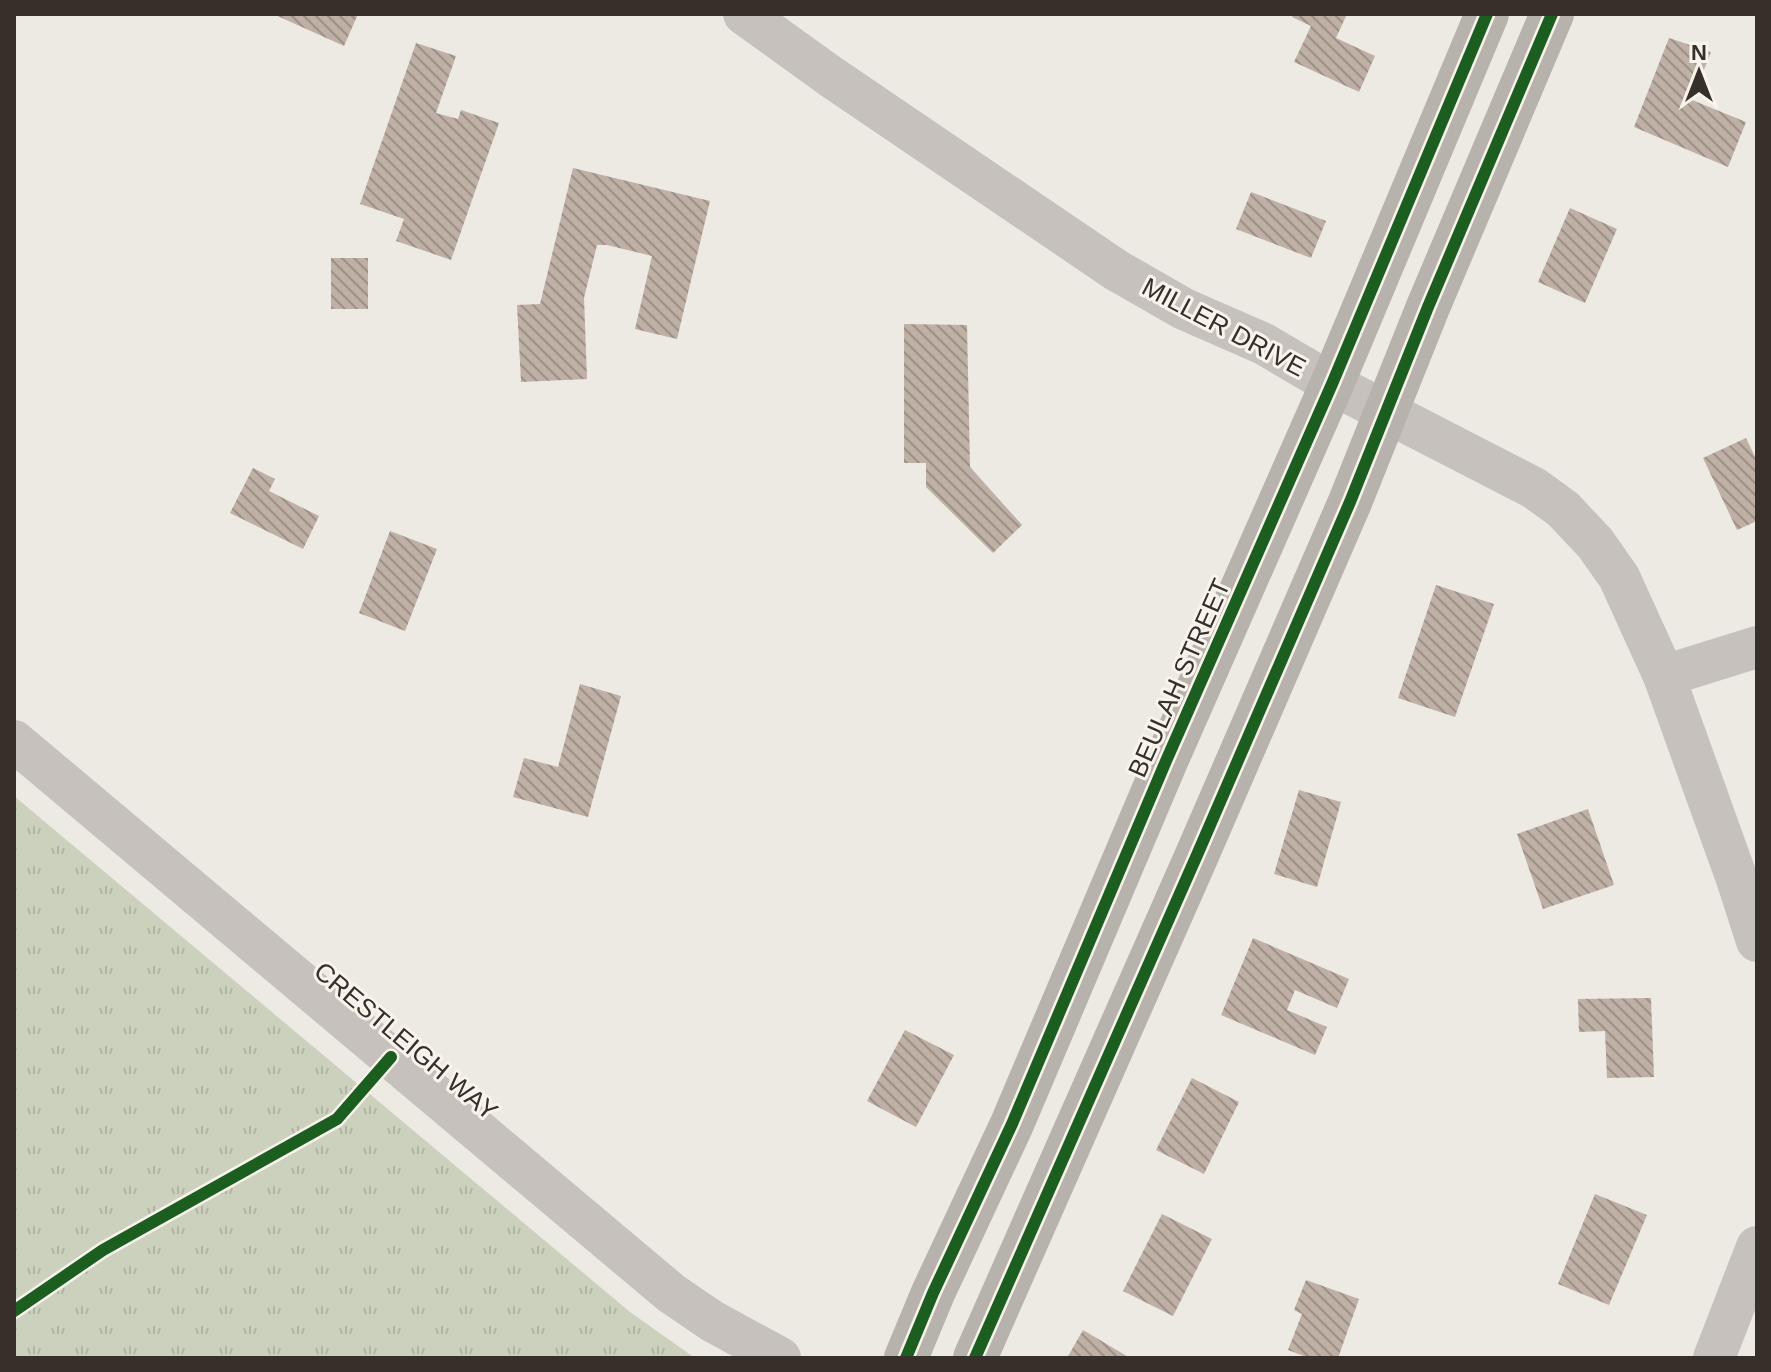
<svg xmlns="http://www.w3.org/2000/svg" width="1771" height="1372" font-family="Helvetica,sans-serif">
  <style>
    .park { fill: url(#park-tufts) }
    .building { fill: url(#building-back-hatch) }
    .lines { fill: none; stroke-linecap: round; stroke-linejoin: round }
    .street { stroke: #c6c1bc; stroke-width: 42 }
    .secondary { stroke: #b7b2ac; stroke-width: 44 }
    .cycleway-casing { stroke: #f8f3eb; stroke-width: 17 }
    .cycleway { stroke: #1b5e20; stroke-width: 12 }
    .labels { text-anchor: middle; stroke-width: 6; stroke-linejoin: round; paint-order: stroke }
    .street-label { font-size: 26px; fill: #362f2a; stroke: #f8f3eb }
  </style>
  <defs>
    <pattern id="park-tufts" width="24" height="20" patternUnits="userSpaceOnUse" patternTransform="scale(2)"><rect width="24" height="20" fill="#ccd1be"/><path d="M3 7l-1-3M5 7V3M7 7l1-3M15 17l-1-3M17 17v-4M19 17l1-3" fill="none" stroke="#b0b4a3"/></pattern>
    <pattern id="building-back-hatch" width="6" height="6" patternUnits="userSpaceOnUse" patternTransform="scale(2)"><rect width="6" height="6" fill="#bfb0a6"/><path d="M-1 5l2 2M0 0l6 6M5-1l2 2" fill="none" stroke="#9c9087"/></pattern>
  </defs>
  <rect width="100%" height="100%" fill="#ede9e3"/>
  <polygon class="park" points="14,796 630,1312 695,1358 14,1358"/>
  <g class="building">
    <polygon points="273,14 358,14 344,46"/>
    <polygon points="1294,14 1347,14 1336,38 1375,56 1359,92 1294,62 1311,26 1292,17"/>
    <polygon points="1669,38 1711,52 1692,100 1746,122 1728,167 1634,127"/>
    <polygon points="416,43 456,56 436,113 458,119 461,110 499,123 451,260 396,241 404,219 360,204"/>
    <polygon points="573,168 710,201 677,339 635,329 652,256 607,245 597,245 584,298 587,379 521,382 517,305 540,304"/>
    <polygon points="1251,192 1326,221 1311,258 1236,229"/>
    <polygon points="1570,208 1617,229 1585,303 1538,282"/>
    <rect x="331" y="258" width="37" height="51"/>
    <polygon points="904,324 967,325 970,467 1022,525 993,553 926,487 926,463 904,463"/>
    <polygon points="1746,438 1757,461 1757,521 1737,530 1703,458"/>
    <polygon points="253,468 275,479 269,491 319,516 303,549 230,513"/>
    <polygon points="390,531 437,549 405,631 359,613"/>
    <polygon points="1436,585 1494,604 1455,717 1398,698"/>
    <polygon points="580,684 621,696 588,817 513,797 524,758 558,767"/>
    <polygon points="1299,790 1341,802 1317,887 1274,874"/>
    <polygon points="1588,809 1614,885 1543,909 1517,834"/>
    <polygon points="1253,938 1349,979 1337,1008 1295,990 1287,1010 1327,1027 1315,1055 1221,1015"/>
    <polygon points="1651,998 1654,1077 1607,1078 1605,1031 1579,1032 1578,999"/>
    <polygon points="905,1030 954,1055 916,1127 867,1101"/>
    <polygon points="1192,1078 1239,1102 1204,1174 1156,1150"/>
    <polygon points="1595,1194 1647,1215 1609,1305 1558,1284"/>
    <polygon points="1162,1214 1212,1239 1173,1316 1123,1291"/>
    <polygon points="1306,1280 1359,1299 1338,1358 1309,1358 1288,1350 1302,1314 1294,1310"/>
    <polygon points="1083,1330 1130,1358 1067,1358"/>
  </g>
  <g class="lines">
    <g class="street">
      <polyline points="744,14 830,76 1116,270 1184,309 1264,344 1332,384 1534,488 1563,509 1595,543 1619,577 1664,676 1738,882 1757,941"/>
      <polyline points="1664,676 1757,647"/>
      <polyline points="14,741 671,1293 712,1321 780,1358"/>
      <polyline points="1714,1358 1757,1247"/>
    </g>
    <g class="secondary">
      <polyline points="906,1358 933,1293 1012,1124 1166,761 1332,384 1487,14"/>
      <polyline points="975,1358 1197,855 1350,502 1428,307 1552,14"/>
    </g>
    <defs>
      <g id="cycleway">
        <polyline points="14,1311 103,1250 337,1119 391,1057"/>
        <polyline points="906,1358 933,1293 1012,1124 1166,761 1332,384 1487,14"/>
        <polyline points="975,1358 1197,855 1350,502 1428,307 1552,14"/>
      </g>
    </defs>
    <use href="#cycleway" class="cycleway-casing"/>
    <use href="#cycleway" class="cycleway"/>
  </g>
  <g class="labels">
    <g class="street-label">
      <text transform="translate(1224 327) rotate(28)" y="9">MILLER DRIVE</text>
      <text transform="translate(1179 678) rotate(-66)" y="9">BEULAH STREET</text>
      <text transform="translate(406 1041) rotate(40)" y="9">CRESTLEIGH WAY</text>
    </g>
  </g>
  <rect width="1771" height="1372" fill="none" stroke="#362f2a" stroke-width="32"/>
  <g transform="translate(1699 72)" stroke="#f8f3eb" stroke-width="6" paint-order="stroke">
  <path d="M0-6L14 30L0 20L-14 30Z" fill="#362f2a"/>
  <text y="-12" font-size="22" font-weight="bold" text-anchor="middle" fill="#362f2a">N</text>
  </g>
</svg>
